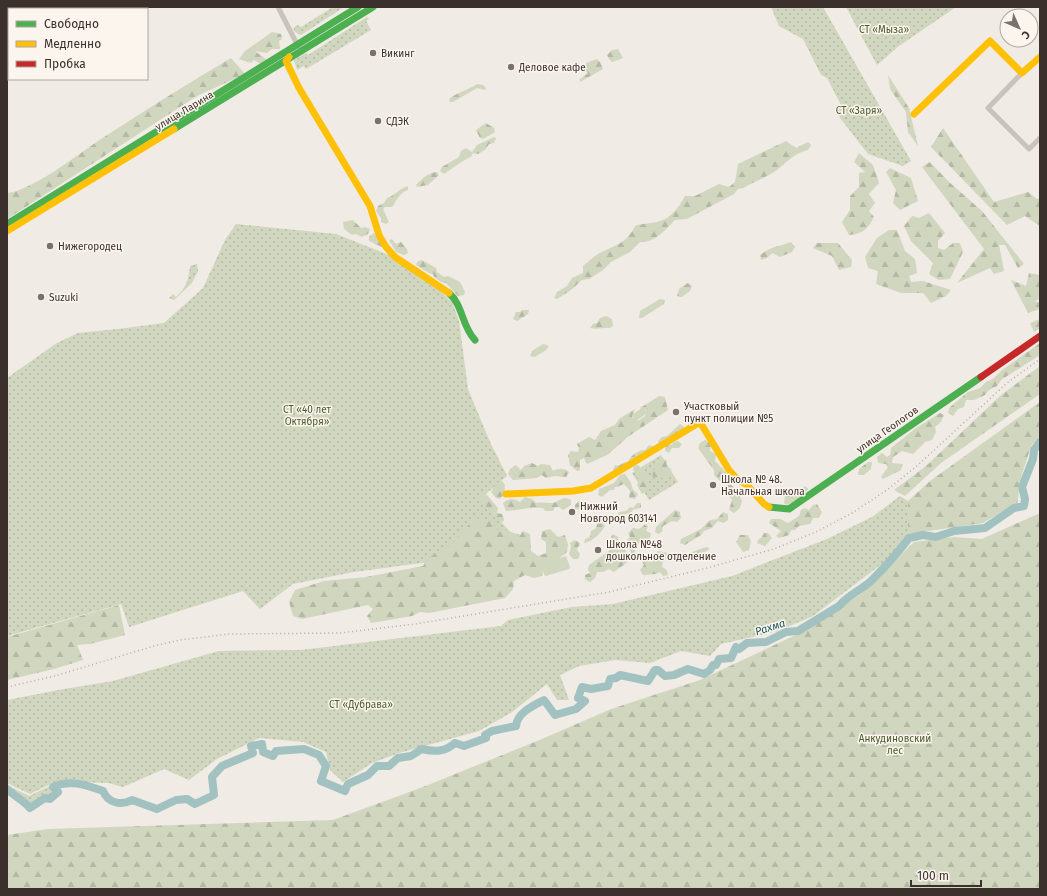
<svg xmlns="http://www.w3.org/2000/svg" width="1047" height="896" font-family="'Fira Sans',sans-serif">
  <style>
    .green { fill: url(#green-dots) }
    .forest { fill: url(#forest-firs) }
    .pitch { fill: #d1d6bf }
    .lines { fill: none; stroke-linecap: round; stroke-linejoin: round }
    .river { stroke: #a1c2c1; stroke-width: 8 }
    .street { stroke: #c9c3be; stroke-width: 5 }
    .fast { stroke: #4caf50; stroke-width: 7 }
    .slow { stroke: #ffc107; stroke-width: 7 }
    .jam { stroke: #c62828; stroke-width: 7 }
    .rail { stroke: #b1aca8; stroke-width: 1.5; stroke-dasharray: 1 3; stroke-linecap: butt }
    .poi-dot { fill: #7a716c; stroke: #fbf5ee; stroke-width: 1.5 }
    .labels { text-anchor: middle; stroke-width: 3; stroke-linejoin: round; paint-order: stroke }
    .park-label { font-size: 10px; fill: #4a5a2e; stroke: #fbf5ee }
    .poi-label { font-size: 10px; fill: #3b302b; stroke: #fbf5ee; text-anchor: start }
    .street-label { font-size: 10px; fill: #3b302b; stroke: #fbf5ee }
    .water-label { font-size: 11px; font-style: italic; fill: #1f5a5e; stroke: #fbf5ee }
  </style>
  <defs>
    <pattern id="green-dots" width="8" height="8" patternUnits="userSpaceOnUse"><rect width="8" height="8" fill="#d1d6bf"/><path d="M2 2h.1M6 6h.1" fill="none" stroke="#b4b8a4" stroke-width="1.8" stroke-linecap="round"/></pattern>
    <pattern id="forest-firs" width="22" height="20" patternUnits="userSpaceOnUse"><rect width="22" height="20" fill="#d1d6bf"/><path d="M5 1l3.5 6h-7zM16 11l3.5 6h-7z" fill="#b4b8a4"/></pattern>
  </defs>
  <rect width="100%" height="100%" fill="#f0ebe5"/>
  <g class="green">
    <polygon points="333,7 344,7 301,35 295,32 293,28 297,25 301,27"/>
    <polygon points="771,7 823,7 911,161 903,166 868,154 840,118 837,109 841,105 827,78 821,75 803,39 779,26"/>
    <polygon points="846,7 956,7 899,46 877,65"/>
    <polygon points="367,17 369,19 366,21 371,30 306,69 304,66 297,70 294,60 306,53 308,55"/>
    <polygon points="236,224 336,234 394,257 435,286 452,302 459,321 468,389 490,442 507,476 481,498 510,532 528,537 490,554 354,572 293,584 260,609 243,591 129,627 121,604 7,636 7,378 57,343 78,333 118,329 164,323 203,288 225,240"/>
    <path d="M197 264 198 271 192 283 174 300 169 298 173 294 176 297C186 288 189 279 190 266Z"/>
    <polygon points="661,455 678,482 649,500 632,473"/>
    <polygon points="900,496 908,501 908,534 887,560 813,616 778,631 721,644 710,656 681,651 650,663 615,660 579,666 560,675 569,700 557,700 547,684 512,712 479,731 399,753 372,763 343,782 330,770 326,752 303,742 259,738 217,759 189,780 164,769 123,787 108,783 57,781 30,794 7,783 7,700 64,689 113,681 219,651 301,650 501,626 508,620 572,607 613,604 732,576 827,539 872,517"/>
    <polygon points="7,785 29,796 50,786 57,792 50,798 45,797 30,807 22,799 13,796 7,789"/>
  </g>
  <g class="forest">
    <polygon points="272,32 281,34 282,39 279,41 280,49 272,49 267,53 255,51 267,60 261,64 254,60 251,63 239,59 245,51"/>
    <polygon points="618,49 623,58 612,62 609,59 607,55 612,50"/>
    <path d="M231 58 245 74 197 96 7 219V193C30 192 80 153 101 139 144 111 187 84 231 58Z"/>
    <polygon points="597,59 600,62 603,69 580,82 580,79 588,73 585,70 586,63"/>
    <polygon points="888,75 909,108 918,146 908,132 906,112 890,89"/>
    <path d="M477 84 483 85 486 88 485 90 477 88 453 102H450L449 99C454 94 470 89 477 84Z"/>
    <polygon points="486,123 494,128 495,132 483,139 480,138 476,130"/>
    <polygon points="943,128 994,202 1028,192 1037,199 1040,198 1040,226 1025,216 1007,225 931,147"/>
    <path d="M494 137 496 138 494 143 489 144 485 150 478 154 473 153 471 157C463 160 453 168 444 174L440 171 442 167 459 157 461 151 466 148 472 152 477 145Z"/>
    <path d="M786 141 796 148 808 142 811 145 808 150C794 153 787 162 777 170 767 177 754 182 743 188L738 189 734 194 687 219 675 220C665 230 655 243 640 242L630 252 611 262 603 270 589 279 582 280 571 290 557 299 554 298 557 292 567 286 572 278 583 273V266C587 263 591 259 595 256 611 245 625 247 635 226 643 223 650 224 657 222 671 219 679 207 685 196H695L719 184 729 187 735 182 738 164Z"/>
    <path d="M859 153 873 165 879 183 869 194 875 203 869 211 874 217C868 229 862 234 849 235L842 222 850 210V196L859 187V173L865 172 854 162Z"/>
    <polygon points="930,162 949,182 982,211 1024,264 1018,268 1005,245 999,245 1004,271 994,274 990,268 957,283 984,249 922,167"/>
    <polygon points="890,168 911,178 918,201 900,210 893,203 896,190 886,172"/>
    <path d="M437 172 439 175 428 185 417 187 416 185C423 178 427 173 437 172Z"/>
    <path d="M408 186V190C403 191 395 200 394 205L391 207H385L383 209 389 222 386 224 381 222V218L376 211 378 206 384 203 387 198C395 196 399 188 408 186Z"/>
    <polygon points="929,213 945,233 938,241 938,248 944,250 953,243 960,243 963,252 950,279 939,280 929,274 933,263 911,241 904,226 912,216 919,218"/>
    <polygon points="353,220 361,228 365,227 370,229 368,234 362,237 356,234 352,235 344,229 343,222"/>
    <polygon points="889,230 897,230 905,251 915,259 917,273 909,276 911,282 923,281 951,290 946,296 931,303 923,293 901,293 876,284 878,271 868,268 865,257 877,238"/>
    <polygon points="374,233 384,248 369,241 369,237"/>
    <polygon points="392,239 396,244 401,242 407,249 408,253 404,255 396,252 389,240"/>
    <path d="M791 242 795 247 792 252 780 257 772 253 767 258 761 260 760 255C772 246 778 247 791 242Z"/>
    <polygon points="817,243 838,243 852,260 851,267 839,270 832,256 813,248"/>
    <polygon points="422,260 436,268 437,272 444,277 448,276 460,282 465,292 464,295 458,296 446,283 441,282 434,277 433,274 429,273 416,265 417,262"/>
    <polygon points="1029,273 1040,275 1040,299 1035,301 1040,303 1040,309 1028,313 1011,280 1026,286"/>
    <polygon points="688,283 692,286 690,291 682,297 677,296 679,289"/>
    <polygon points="660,299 665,300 664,304 642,318 639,318 640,311"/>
    <polygon points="522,310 529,310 528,314 517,321 513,319 516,312 520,312"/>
    <path d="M606 316 612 319 613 326 610 328C603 327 597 330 590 328L593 324 597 323 600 318Z"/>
    <polygon points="1040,319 1040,328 1034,332 1030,323"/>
    <polygon points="1040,343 1040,355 1001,380 997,386 989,390 985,395 974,400 966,400 964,407 958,409 953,416 948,413 949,408 968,392 980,388 986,382 993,379 1002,370"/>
    <polygon points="543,344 549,346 546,350 535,357 530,356 532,351"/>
    <polygon points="1040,366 1040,394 941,463 905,496 894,490 926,466 1000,396"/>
    <polygon points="659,396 665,397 668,410 629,436 607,455 587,464 584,458 580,460 580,470 577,471 570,465 568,455 571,451 578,452 579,448 577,444 589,437 595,440 601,431 615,425 619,419 635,409 632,417 638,421 645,416 646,410 640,408"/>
    <polygon points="1040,402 1040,436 1031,446 1019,484 1018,502 983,523 908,534 908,501 930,481"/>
    <polygon points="940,413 944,415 941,422 935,427 936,432 932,440 925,442 913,454 902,451 893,457 892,463 903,464 901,470 883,479 881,477 888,467 886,464 878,463 877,457 882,453 887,457 890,455 891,448 916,428"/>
    <polygon points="680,424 684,427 682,434 659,444 658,441 662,437 667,436"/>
    <polygon points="705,440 711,444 710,451 716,454 715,461 730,476 730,481 721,482 714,475 714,470 698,448 700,443"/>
    <polygon points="678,441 682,444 679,448 672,448 669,453 665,451 666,445 671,445 674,442"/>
    <path d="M649 445 654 447 619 472 613 470 615 465 618 466 625 462H628C630 456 638 450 645 450Z"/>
    <polygon points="664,459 667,461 666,468 671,469 672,475 668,479 653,477 652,471 656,468 657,464"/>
    <polygon points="868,462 872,462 871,469 864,475 858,475 859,469"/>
    <path d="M532 463 538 466 541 464 550 465 553 471C559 468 564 468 569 472L566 477 555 476 546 478 542 475 537 478 513 480 508 474 510 469 516 465 521 470 524 466Z"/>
    <polygon points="638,465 649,478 646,492 642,494 637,485 639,479 637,477 637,473 633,470 634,466"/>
    <polygon points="625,474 631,483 633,490 638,494 635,499 629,498 630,491 624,484 617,487 615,487 614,490 610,490 602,497 598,495 599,489 614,483 620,475"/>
    <polygon points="502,481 505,485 504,494 500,499 496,498 491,492 496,483"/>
    <polygon points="730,484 736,489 742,501 740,508 734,513 729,510 732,500 726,491 722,491 723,487"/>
    <polygon points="804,486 808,488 807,491 803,492 802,497 787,505 784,503 785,496 797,490 802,491"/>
    <polygon points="482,495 487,495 498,508 497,513 502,514 504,519 503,522 498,521 495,514 482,503"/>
    <path d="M525 497 532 499 536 503C541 502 547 503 552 503 559 503 561 495 571 500V505L563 510 559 507H555L553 511H545L543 508C530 507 519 510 506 511L503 503C509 498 513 498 520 502Z"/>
    <polygon points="579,501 585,501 588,505 585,510 575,509 575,505"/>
    <polygon points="637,503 641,503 641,508 634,509 629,514 627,513 620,521 616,518 619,512 626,511 630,507 633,508"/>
    <polygon points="817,504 822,512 819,518 813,518 810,524 799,526 795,530 791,530 789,535 779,538 776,536 781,531 769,523 771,519 780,519 788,523 799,516 801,510 805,508 809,510 813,505"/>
    <polygon points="675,510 680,512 681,518 677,522 672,521 663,526 662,532 658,534 655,532 656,527"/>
    <polygon points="723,512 728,514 728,520 724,523 718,521 712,528 704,531 701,535 685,545 680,543 681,539 701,529 710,520 717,519"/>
    <polygon points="1040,513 1040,889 7,889 7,835 48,829 333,820 423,787 542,739 611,709 700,680 800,633 861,594 914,542 954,537 982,539"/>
    <path d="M476 518 492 522 497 530C506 526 512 532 518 539L523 531 530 534 531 551 538 556 546 553V542L541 539 542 531 550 529 558 537 565 535 568 544 567 552 543 571 542 576 534 578 525 575 514 581 513 589 505 598 429 613 420 612 412 616 371 623 367 616 373 609 368 605 302 619 293 616 289 602 295 590 324 581 366 577 423 566C430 553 439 554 450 545 459 538 466 526 476 518Z"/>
    <path d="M602 522 605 526C601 533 592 542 584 543L585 539 590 537 591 531 595 529 598 523Z"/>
    <polygon points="646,524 648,526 646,531 651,533 650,538 645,542 641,541 634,548 638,560 636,560 629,549 631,545 627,540 630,537 628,533 633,528 639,529"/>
    <polygon points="764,533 768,533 772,538 765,546 757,543 758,540 762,537"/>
    <polygon points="613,534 618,537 619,543 625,547 625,550 630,557 629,561 614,572 609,569 603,572 597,572 595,578 590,582 585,579 585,575 590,573 588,570 589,565 609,551 612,545 611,537"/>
    <polygon points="740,535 748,535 751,541 749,550 743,552 736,542"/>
    <polygon points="575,540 580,543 577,550 580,554 578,559 573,559 569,554 571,547 570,543"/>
    <path d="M706 547 710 548C706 554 699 553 694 555 686 559 683 563 673 561L675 558Z"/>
    <polygon points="658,551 668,553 669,557 663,561 662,567 667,570 668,575 663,576 660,572 656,574 643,575 640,570 644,565 642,561 647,557 651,558"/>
    <polygon points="119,605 125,635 90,644 77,645 83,660 54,669 7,680 7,637"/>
  </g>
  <g class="pitch">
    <polygon points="643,407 647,413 636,421 632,415"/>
    <polygon points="566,556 570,567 569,569 546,576 544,575 542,564"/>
  </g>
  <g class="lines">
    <path class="river" d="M7 789C14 796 23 800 30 808L45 798 50 799 58 792 53 787C70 779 86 785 103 791 108 803 121 806 132 800L157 809 176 800 187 799 195 804 214 795 212 777 222 766 253 753 251 746 262 744 263 752 273 756 276 751 304 749 319 755 326 766 321 781 345 791 348 784 368 775 377 766H389L398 758 411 756 422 749C435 752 445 752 455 743L464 746 486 738 485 735 492 731 516 726C517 713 534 705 544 700L555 715 576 709 585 701 578 698 582 687 591 689 608 686 610 679 616 678 620 675 648 681 655 670H658L665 676 674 675 688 669 704 674 710 670 713 665H716L719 659 731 658 736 647 739 649 747 643 766 642 786 632 798 631 839 606C847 596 861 590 871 581 885 567 897 554 909 538L923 535 936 537 954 531 985 528 1014 508 1024 506 1025 499 1022 487 1033 459 1034 450 1040 442"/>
    <g class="street">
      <polyline points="278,7 298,46"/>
      <polyline points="1022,73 988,108 1029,149 1040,138"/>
    </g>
    <g class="fast">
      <polyline points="174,129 373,7"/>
      <polyline points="7,224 358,7"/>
      <path d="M449 293C463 305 462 327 475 340"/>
      <polyline points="769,507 789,509 981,377"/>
    </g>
    <g class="slow">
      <polyline points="289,57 286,61 299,88 370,206 379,235 386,247 395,257 449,293"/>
      <polyline points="914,114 990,41 1022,73 1040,57"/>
      <polyline points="7,231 174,129"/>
      <polyline points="506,494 573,491 591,488 700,422 729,470 737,479 747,485 764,504 769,507"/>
    </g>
    <polyline class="jam" points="981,377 1040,336"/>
    <polyline class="rail" points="7,687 55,676 154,646 180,640 229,634 340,633 415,624 609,592 707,568 774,549 816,532 852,513 887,490 918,465 1007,383 1040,359"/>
  </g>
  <g class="poi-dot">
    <circle cx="373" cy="53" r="4"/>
    <circle cx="511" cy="67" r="4"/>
    <circle cx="378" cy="121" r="4"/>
    <circle cx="50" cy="246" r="4"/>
    <circle cx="41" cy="297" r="4"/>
    <circle cx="676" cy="412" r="4"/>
    <circle cx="713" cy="485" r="4"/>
    <circle cx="572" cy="512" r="4"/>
    <circle cx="598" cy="550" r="4"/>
  </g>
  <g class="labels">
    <g class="park-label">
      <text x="884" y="33">СТ «Мыза»</text>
      <text x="859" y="114">СТ «Заря»</text>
      <text x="307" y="413">СТ «40 лет<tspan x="307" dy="12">Октября»</tspan></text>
      <text x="361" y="708">СТ «Дубрава»</text>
      <text x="895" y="742">Анкудиновский<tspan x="895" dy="12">лес</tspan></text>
    </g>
    <g class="poi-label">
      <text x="381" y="57">Викинг</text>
      <text x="519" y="71">Деловое кафе</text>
      <text x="386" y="125">СДЭК</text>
      <text x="58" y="250">Нижегородец</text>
      <text x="49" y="301">Suzuki</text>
      <text x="684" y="410">Участковый<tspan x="684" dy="12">пункт полиции №5</tspan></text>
      <text x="721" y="483">Школа № 48.<tspan x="721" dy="12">Начальная школа</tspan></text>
      <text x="580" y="510">Нижний<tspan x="580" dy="12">Новгород 603141</tspan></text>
      <text x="606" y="548">Школа №48<tspan x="606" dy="12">дошкольное отделение</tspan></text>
    </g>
    <g class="street-label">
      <text transform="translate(184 110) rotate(-31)" y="4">улица Ларина</text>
      <text transform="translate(887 429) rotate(-35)" y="4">улица Геологов</text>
    </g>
    <g class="water-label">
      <text transform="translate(770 627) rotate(-18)" y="4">Рахма</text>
    </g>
  </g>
  <rect width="1047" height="896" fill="none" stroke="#3b302b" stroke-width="16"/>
  <rect x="8" y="8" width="140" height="72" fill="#fbf5ee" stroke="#aea6a0"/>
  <rect x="16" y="21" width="20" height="6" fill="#4caf50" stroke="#aea6a0"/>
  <text x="44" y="28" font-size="12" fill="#3b302b">Свободно</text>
  <rect x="16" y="41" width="20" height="6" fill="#ffc107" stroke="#aea6a0"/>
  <text x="44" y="48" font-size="12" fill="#3b302b">Медленно</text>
  <rect x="16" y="61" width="20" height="6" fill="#c62828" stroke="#aea6a0"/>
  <text x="44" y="68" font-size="12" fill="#3b302b">Пробка</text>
  <g transform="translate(1019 28) rotate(135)"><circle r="19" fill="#fbf5ee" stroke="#aea6a0"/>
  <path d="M0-3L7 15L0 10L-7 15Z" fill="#7a716c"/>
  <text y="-6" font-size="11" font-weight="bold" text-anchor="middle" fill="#3b302b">С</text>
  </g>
  <path d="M911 880v6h70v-6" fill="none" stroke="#3b302b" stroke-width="2"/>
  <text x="917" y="880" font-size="12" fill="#3b302b" stroke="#fbf5ee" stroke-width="3" paint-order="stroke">100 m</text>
</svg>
